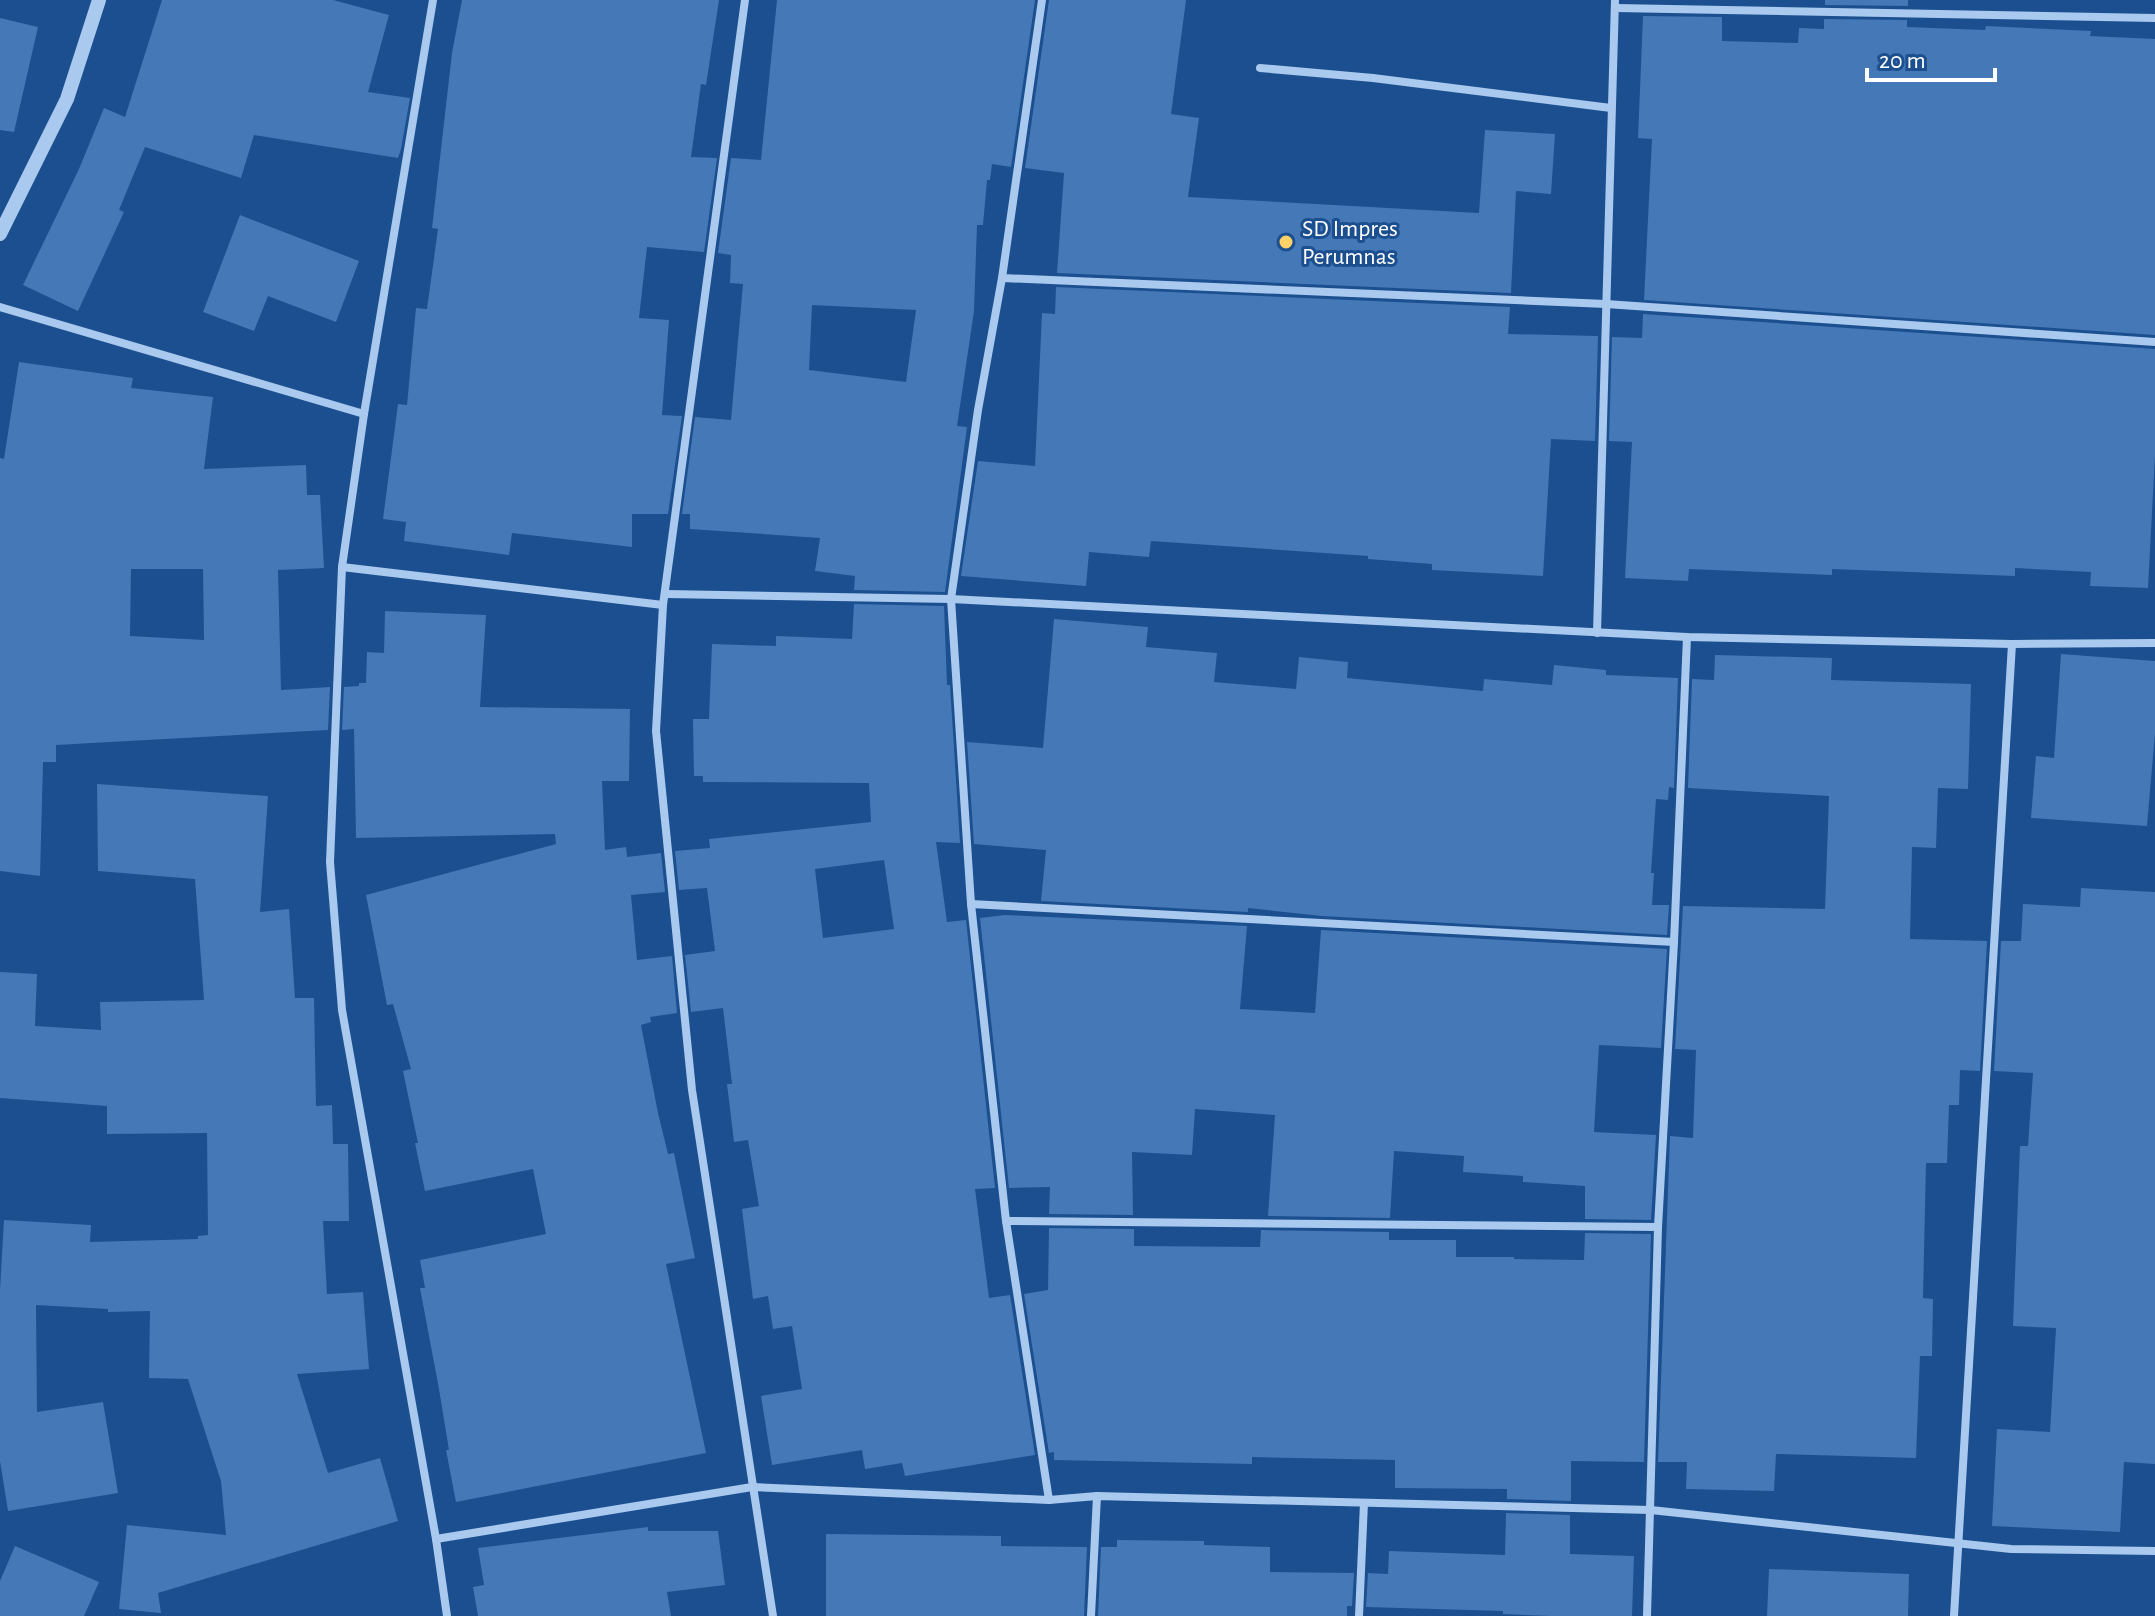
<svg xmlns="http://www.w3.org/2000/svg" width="2155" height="1616" font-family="'Alegreya Sans',sans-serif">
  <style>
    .building { fill: #4478b7; fill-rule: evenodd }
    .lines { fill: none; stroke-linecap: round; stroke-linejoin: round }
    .minor { stroke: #a9c9ee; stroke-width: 8 }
    .tertiary { stroke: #a9c9ee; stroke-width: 14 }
    .poi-dot { fill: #ffd166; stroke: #1b4f8f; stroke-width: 3 }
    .labels { text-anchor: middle; stroke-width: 6; stroke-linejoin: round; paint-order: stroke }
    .poi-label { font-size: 24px; fill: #fff; stroke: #1b4f8f; text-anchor: start }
  </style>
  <rect width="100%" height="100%" fill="#1b4f8f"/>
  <g class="building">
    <polygon points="162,0 333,0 389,15 368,92 410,98 401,149 398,158 254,135 241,178 145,147 119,210 124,212 78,311 23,285 79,169 104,108 125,117"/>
    <polygon points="462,0 719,0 706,85 701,84 691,157 717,158 704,252 647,247 639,318 669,320 662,415 682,416 668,514 632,514 632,547 512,533 509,555 404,541 406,522 383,519 398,404 407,405 416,308 427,309 438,229 432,228 452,53"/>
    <path d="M777 0H1035L1011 167 992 164 990 180H987L983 225H977L974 311 957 426 967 427 945 592 854 590 855 576 815 571 820 538 690 529V514H682L695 417 731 420 743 284 730 283 731 255 718 253 731 158 761 160ZM812 305 916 310 906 382 809 370Z"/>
    <polygon points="1049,0 1186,0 1171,114 1199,118 1188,197 1479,213 1485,130 1555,134 1551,194 1516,191 1511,293 1057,273 1064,173 1025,168"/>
    <polygon points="1825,0 1908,0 1908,6 1825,5"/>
    <polygon points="1643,16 1722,17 1722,41 1798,43 1799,28 1824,29 1824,19 1907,20 1907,27 1985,30 1986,26 2091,31 2090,36 2155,39 2155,335 1644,300 1652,139 1638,138"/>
    <polygon points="0,18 38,27 14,132 0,130"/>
    <polygon points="240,215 359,261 336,322 268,296 254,331 203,312"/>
    <polygon points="1056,287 1510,307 1508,334 1598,336 1595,441 1551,439 1543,576 1432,570 1432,564 1368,559 1368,556 1151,541 1149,557 1089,552 1086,586 961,576 978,461 1035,466 1042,313 1055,314"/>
    <polygon points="1643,314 2155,349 2155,456 2148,588 2090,586 2091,572 2015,568 2015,576 1832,569 1832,575 1689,569 1688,581 1625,578 1632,442 1609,441 1612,337 1642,338"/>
    <path d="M19 362 133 378 131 388 213 397 204 469 306 465 307 495H320L324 568 278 570 281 690 330 687 328 730 56 745V762H43L40 876 0 871V458L4 459ZM131 569H203L204 640 130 636Z"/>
    <path d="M854 604 944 606 947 685H950L960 843 936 842 947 922 966 920 995 1188 975 1189 989 1298 1010 1295 1035 1455 905 1476 902 1463 865 1469 862 1450 772 1465 761 1396 802 1389 792 1326 773 1329 768 1296 753 1299 742 1209 759 1206 748 1140 734 1142 727 1084H732L723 1008 691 1012 685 955 715 951 707 888 679 890 675 851 710 848 709 839 871 822 869 783 703 782V776H694L693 719H709L712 644 776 646V636L852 639ZM884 860 894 929 823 938 815 869Z"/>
    <polygon points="385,611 486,615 480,707 630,709 629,781 602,781 605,850 626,847 627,857 661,853 665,892 631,895 637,960 672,956 677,1013 650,1017 651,1022 641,1025 658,1113 668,1154 674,1153 695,1258 666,1264 706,1453 456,1502 446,1450 449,1450 439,1389 420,1288 425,1288 420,1260 546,1234 533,1169 425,1191 415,1143 418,1143 403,1071 411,1069 393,1004 387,1005 366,895 556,844 555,834 356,838 354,729 342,730 344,687 359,686 359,683 366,683 367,652 384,653"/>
    <polygon points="1054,619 1148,627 1146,647 1217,653 1214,682 1296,689 1299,657 1348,662 1347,678 1483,691 1484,679 1552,685 1554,665 1606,670 1606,675 1678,678 1674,788 1669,787 1668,800 1656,799 1651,873 1654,873 1652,905 1669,905 1667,935 1322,916 1248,908 1248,912 1041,901 1046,850 974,844 967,742 1043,748"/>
    <polygon points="2061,654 2155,661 2155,733 2147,826 2031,818 2036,756 2054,758"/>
    <polygon points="1715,655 1832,658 1831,680 1971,684 1968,789 1938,788 1936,848 1912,847 1910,939 1987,941 1980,1071 1960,1070 1959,1105 1949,1105 1947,1163 1926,1163 1923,1298 1933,1299 1932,1356 1920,1356 1916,1458 1776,1454 1774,1491 1686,1489 1687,1462 1658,1462 1670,1136 1693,1138 1696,1050 1675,1049 1683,906 1825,909 1829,796 1688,788 1692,679 1714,680"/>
    <polygon points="97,784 268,796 260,912 289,909 295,998 314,998 316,1106 332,1105 333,1144 348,1144 349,1221 323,1221 327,1294 363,1292 369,1369 297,1374 328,1473 380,1458 398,1521 158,1593 161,1613 119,1609 127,1525 226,1535 221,1481 188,1379 149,1378 150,1311 108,1312 108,1309 36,1305 37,1412 103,1402 118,1493 8,1511 0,1461 0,1290 4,1220 91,1225 90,1242 198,1239 198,1236 208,1235 207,1133 107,1134 107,1106 0,1098 0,972 37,974 35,1026 101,1030 100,1002 204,1000 195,879 98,871"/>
    <polygon points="2081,888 2155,892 2155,1464 2124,1462 2120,1532 1992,1526 1997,1429 2050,1432 2056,1328 2013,1326 2020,1146 2028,1146 2033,1073 1994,1071 2001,941 2021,941 2023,904 2080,907"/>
    <polygon points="1005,915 1247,926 1240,1009 1315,1013 1321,930 1667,949 1661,1048 1599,1045 1594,1132 1656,1135 1651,1220 1585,1219 1585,1186 1523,1182 1523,1176 1463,1172 1464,1156 1394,1151 1390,1218 1268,1216 1275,1115 1195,1109 1192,1155 1132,1152 1133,1215 1049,1214 1050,1187 1009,1188 980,918"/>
    <polygon points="1049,1228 1134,1229 1134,1246 1260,1247 1261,1230 1389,1232 1389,1240 1456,1240 1456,1257 1514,1257 1514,1259 1584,1260 1585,1233 1651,1234 1644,1462 1571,1461 1571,1501 1507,1499 1507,1489 1395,1488 1395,1460 1252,1457 1252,1464 1054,1460 1054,1452 1049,1453 1024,1294 1048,1290"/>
    <polygon points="1506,1513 1570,1515 1570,1554 1634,1556 1632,1616 1551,1616 1503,1614 1503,1611 1366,1607 1368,1573 1388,1574 1389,1551 1505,1555"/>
    <polygon points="648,1527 648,1531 718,1531 725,1585 667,1592 671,1616 478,1616 473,1587 484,1585 478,1548"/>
    <polygon points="826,1534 1001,1536 1001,1546 1087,1547 1084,1616 826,1616"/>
    <polygon points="1117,1540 1204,1541 1204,1545 1270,1547 1270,1572 1354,1573 1352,1606 1347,1606 1347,1616 1098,1616 1101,1547 1117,1547"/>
    <polygon points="15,1546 99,1582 84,1616 0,1616 0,1581"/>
    <polygon points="1769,1569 1909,1574 1908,1616 1767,1616"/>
  </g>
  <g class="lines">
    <g class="minor">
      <polyline points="433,0 364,414 342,567 330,862 342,1010 436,1539 447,1616"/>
      <polyline points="745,0 663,605 656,731 692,1090 773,1616"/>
      <polyline points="1042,0 1002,278 978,410 951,599 971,904 1006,1221 1049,1500"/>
      <polyline points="1615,8 2155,18"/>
      <polyline points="1260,68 1373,78 1611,108"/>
      <polyline points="1002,278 1606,304 2155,342"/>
      <polyline points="0,307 364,414"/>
      <polyline points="342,567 663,605"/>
      <polyline points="666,594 951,599 1687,637 2012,644 2155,643"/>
      <polyline points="1597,633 1615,0"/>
      <polyline points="971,904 1674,942"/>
      <polyline points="1006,1221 1658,1227"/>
      <polyline points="436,1539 752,1487 1049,1500 1097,1496 1651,1510 2011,1549 2155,1551"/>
      <polyline points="1091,1616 1097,1496"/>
      <polyline points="1359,1616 1364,1503"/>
      <polyline points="1647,1616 1658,1227 1674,942 1687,637"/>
      <polyline points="1954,1616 2012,644"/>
    </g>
    <polyline class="tertiary" points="0,234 67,99 99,0"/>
  </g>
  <circle class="poi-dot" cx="1286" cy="242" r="8"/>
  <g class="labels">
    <g class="poi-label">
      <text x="1302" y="236">SD Impres<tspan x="1302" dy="28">Perumnas</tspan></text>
    </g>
  </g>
  <path d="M1867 68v12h128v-12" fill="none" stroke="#ffffff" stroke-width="4"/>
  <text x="1879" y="68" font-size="24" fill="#ffffff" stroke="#1b4f8f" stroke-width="6" paint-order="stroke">20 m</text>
</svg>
